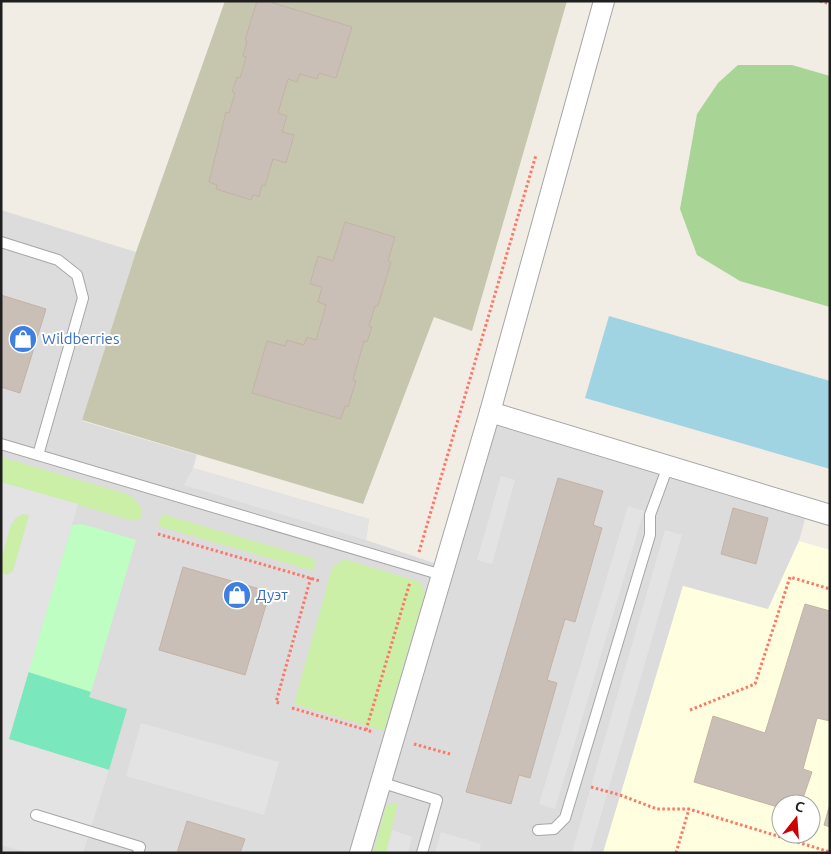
<svg xmlns="http://www.w3.org/2000/svg" width="831" height="854" font-family="Ubuntu,sans-serif">
  <style>
    .residential { fill: #dddcdc }
    .education { fill: #ffffdf; fill-rule: evenodd }
    .construction { fill: #c6c6af }
    .grass { fill: #cbefa6 }
    .forest { fill: #a8d495 }
    .park { fill: #befec2 }
    .pitch { fill: #7be7bc }
    .parking { fill: #e3e3e3 }
    .water { fill: #a1d4e2 }
    .building { fill: #c9bfb7; stroke: #c4b2a5 }
    .lines { fill: none; stroke-linecap: round; stroke-linejoin: round }
    .lane-casing { stroke: #a6a6a6; stroke-width: 12 }
    .street-casing { stroke: #a6a6a6; stroke-width: 22 }
    .path { stroke: #ff7567; stroke-width: 3; stroke-dasharray: 2.5 2.5; stroke-linecap: butt }
    .lane { stroke: #fff; stroke-width: 10 }
    .street { stroke: #fff; stroke-width: 20 }
    .labels { text-anchor: middle; stroke-width: 4; stroke-linejoin: round; paint-order: stroke }
    .shop-label { font-size: 15px; fill: #366cbe; stroke: #fff; text-anchor: start }
  </style>
  <rect width="100%" height="100%" fill="#f1ece4"/>
  <polygon class="residential" points="1,210 136,252 82,421 197,455 193,468 369,519 366,540 452,569 495,425 805,519 799,541 768,610 683,586 603,853 1,853"/>
  <path class="education" d="M799 541 830 550V853H603L683 586 768 609ZM781 804H811V834H781Z"/>
  <polygon class="construction" points="225,1 567,1 472,331 434,317 363,504 82,420 136,252"/>
  <g class="grass">
    <polygon points="1,457 130,495 141,507 141,518 134,521 1,482"/>
    <path d="M23 514 30 515 13 571 7 575 1 573C1 555 5 522 23 514Z"/>
    <polygon points="162,514 315,559 314,571 158,526"/>
    <polygon points="344,559 420,582 425,593 384,731 294,704 332,568"/>
    <polygon points="398,802 386,853 373,853 386,806"/>
  </g>
  <polygon class="forest" points="738,65 792,65 830,76 830,307 740,281 697,255 680,209 697,114 718,83"/>
  <polygon class="park" points="82,524 136,540 91,692 28,672 72,525"/>
  <polygon class="pitch" points="28,672 91,692 89,697 127,709 109,770 8,739"/>
  <g class="parking">
    <polygon points="193,468 369,519 366,540 184,485"/>
    <polygon points="501,476 515,480 492,564 477,560"/>
    <polygon points="1,482 78,504 9,739 109,770 83,853 29,853 1,845 1,572 7,575 13,571 29,515 23,514 17,517 11,524 1,561"/>
    <polygon points="628,506 644,511 555,809 539,804"/>
    <polygon points="665,530 682,535 590,853 575,853 572,852"/>
    <polygon points="141,723 279,762 264,815 126,776"/>
    <polygon points="392,830 412,837 408,853 386,853"/>
    <polygon points="441,832 481,844 479,853 435,853"/>
  </g>
  <polygon class="water" points="609,316 830,381 830,469 585,398"/>
  <g class="building">
    <polygon points="257,1 267,1 352,27 336,78 319,73 317,79 300,74 297,82 288,79 278,113 287,116 282,132 294,135 286,163 273,159 265,186 262,185 259,197 253,195 251,200 216,189 217,185 209,182 226,112 229,113 235,93 232,92 237,77 240,78 246,57 243,56 247,41 245,40"/>
    <polygon points="345,222 395,237 388,261 391,262 378,306 375,306 369,326 372,327 367,342 364,341 353,380 356,381 348,407 345,406 341,419 252,393 267,341 285,346 287,340 304,345 307,337 316,340 326,305 318,302 322,287 310,284 318,256 333,261"/>
    <polygon points="1,295 46,309 20,393 1,387"/>
    <polygon points="558,478 603,491 593,525 602,528 575,622 565,619 547,680 557,683 530,778 519,775 511,804 466,792"/>
    <polygon points="733,508 768,518 756,564 721,554"/>
    <polygon points="183,567 270,592 245,675 159,650"/>
    <polygon points="805,604 830,611 830,721 817,718 803,769 812,772 801,804 781,804 781,808 694,782 713,716 765,733"/>
    <polygon points="830,804 830,827 824,825"/>
    <polygon points="187,821 245,839 240,853 177,853"/>
  </g>
  <g class="lines">
    <defs>
      <g id="lane">
        <polyline points="1,242 58,260 77,275 83,298 38,455"/>
        <polyline points="1,444 442,575"/>
        <polyline points="380,782 437,800 422,853"/>
        <polyline points="36,815 140,847 138,853"/>
        <polyline points="538,830 554,829 565,818 650,535 650,515 668,466"/>
      </g>
      <g id="street">
        <polyline points="490,412 830,515"/>
        <polyline points="360,853 490,412 604,1"/>
      </g>
    </defs>
    <use href="#lane" class="lane-casing"/>
    <use href="#street" class="street-casing"/>
    <g class="path">
      <polyline points="820,1 830,4"/>
      <polyline points="158,534 320,581"/>
      <polyline points="419,552 536,155"/>
      <polyline points="279,703 276,702 311,577"/>
      <polyline points="292,708 373,732"/>
      <polyline points="690,710 755,684 790,577 830,589"/>
      <polyline points="366,730 410,582"/>
      <polyline points="414,744 450,754"/>
      <polyline points="591,787 620,795 657,809 689,809 830,852"/>
      <polyline points="676,853 689,809"/>
    </g>
    <use href="#lane" class="lane"/>
    <use href="#street" class="street"/>
  </g>
  <defs>
    <symbol id="shop-disc" viewBox="-11 -11 22 22"><circle r="9.5" fill="#3f7fe0" stroke="#fff"/><path d="M-5-2.5h2.3a2.7 3.5 0 0 1 5.4 0H5L5.5 6h-11ZM-1.5-2.5h3a1.5 2.3 0 0 0-3 0Z" fill="#fff"/></symbol>
  </defs>
  <g fill-rule="evenodd">
    <use href="#shop-disc" x="7" y="323" width="32" height="32"/>
    <use href="#shop-disc" x="221" y="579" width="32" height="32"/>
  </g>
  <g class="labels">
    <g class="shop-label">
      <text x="42" y="344">Wildberries</text>
      <text x="256" y="600">Дуэт</text>
    </g>
  </g>
  <rect width="831" height="854" fill="none" stroke="#1f1f1f" stroke-width="5"/>
  <g transform="translate(796 819) rotate(17)"><circle r="24" fill="#ffffff" stroke="#a5a5a5"/>
  <path d="M0-4L9 19L0 12L-9 19Z" fill="#ce0002"/>
  <text y="-8" font-size="14" font-weight="bold" text-anchor="middle" fill="#1f1f1f">С</text>
  </g>
</svg>
